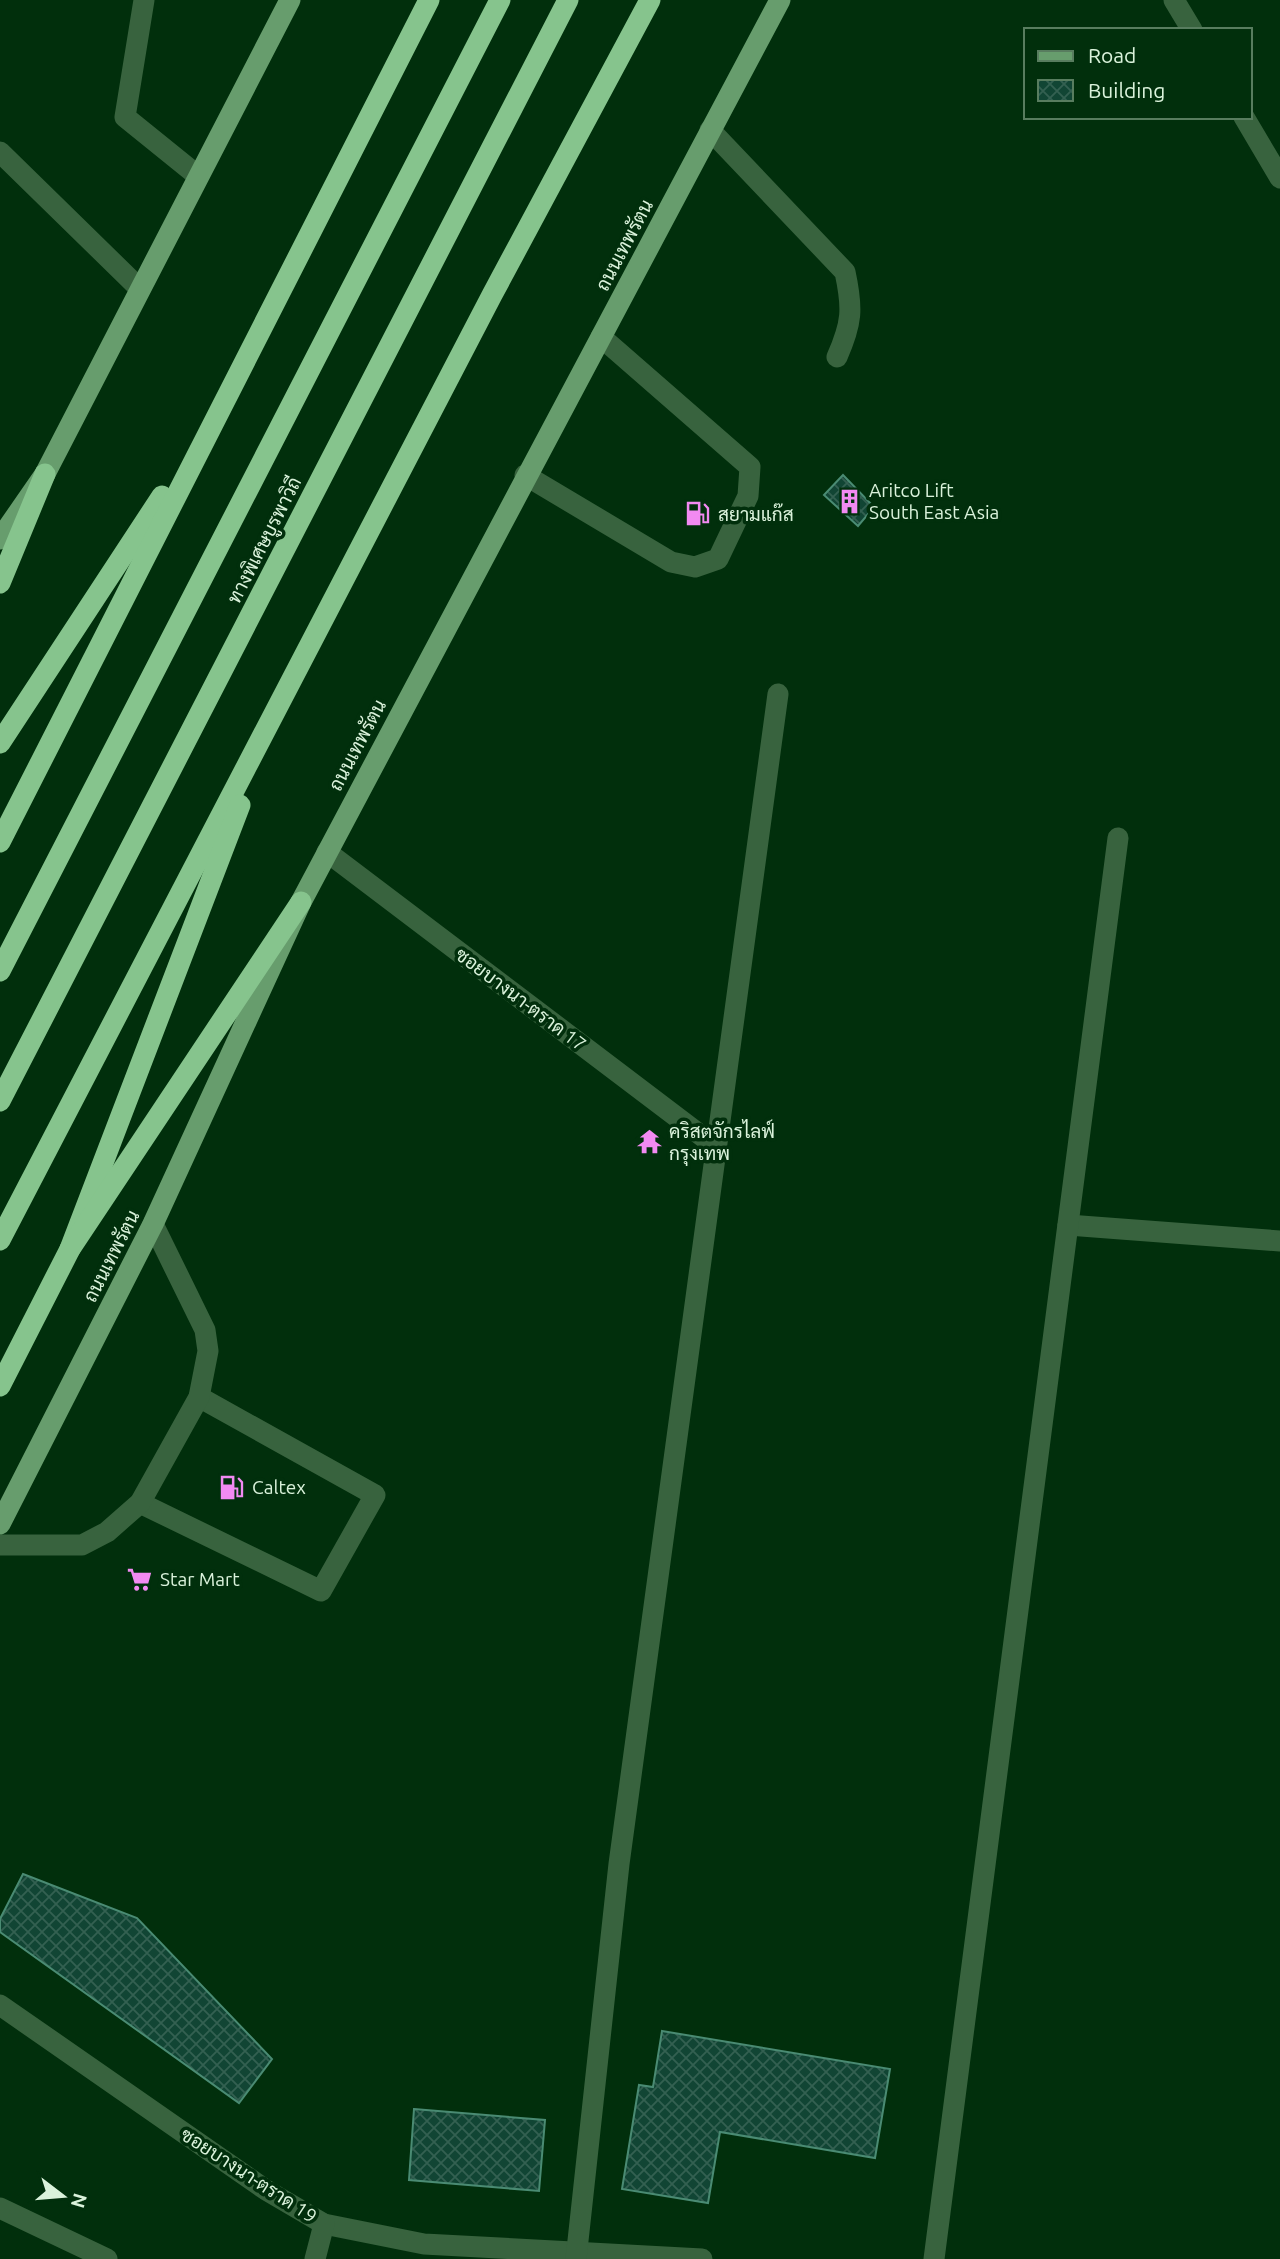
<svg xmlns="http://www.w3.org/2000/svg" width="1280" height="2259" font-family="Ubuntu,Sarabun,sans-serif">
  <style>
    .building { fill: url(#building-cross-hatch); stroke: #4a8b73; stroke-width: 2 }
    .lines { fill: none; stroke-linecap: round; stroke-linejoin: round }
    .minor { stroke: #38633e; stroke-width: 21 }
    .major { stroke: #679d6d; stroke-width: 21 }
    .highway { stroke: #86c48d; stroke-width: 21 }
    .labels { text-anchor: middle; stroke-width: 7; stroke-linejoin: round; paint-order: stroke }
    .street-label { font-size: 19px; fill: #daf2db; stroke: #012f0c }
    .poi-label { font-size: 19px; fill: #daf2db; stroke: #012f0c; text-anchor: start }
  </style>
  <defs>
    <pattern id="building-cross-hatch" width="8" height="8" patternUnits="userSpaceOnUse" patternTransform="scale(1.75)"><rect width="8" height="8" fill="#114534"/><path d="M0 0l8 8M0 8l8-8" fill="none" stroke="#336051"/></pattern>
  </defs>
  <rect width="100%" height="100%" fill="#012f0c"/>
  <g class="building">
    <polygon points="843,475 874,507 858,526 824,495"/>
    <polygon points="23,1874 137,1918 272,2059 239,2103 0,1932 0,1919"/>
    <polygon points="662,2031 890,2069 875,2158 720,2132 708,2203 622,2189 639,2085 653,2087"/>
    <polygon points="414,2109 545,2120 539,2191 409,2180"/>
  </g>
  <g class="lines">
    <g class="minor">
      <polyline points="144,0 125,117 198,176"/>
      <polyline points="1174,0 1192,30"/>
      <polyline points="1244,117 1280,178"/>
      <path d="M710 130 845 272C853 309 852 323 837 357"/>
      <polyline points="0,152 140,289"/>
      <polyline points="525,475 671,562 695,567 718,559 748,496 750,467 601,337"/>
      <polyline points="327,852 715,1146"/>
      <polyline points="1068,1225 1280,1241"/>
      <polyline points="140,1503 321,1591 375,1495 199,1397"/>
      <polyline points="0,1545 82,1545 107,1532 140,1503 199,1397 208,1351 205,1330 153,1224"/>
      <polyline points="0,2005 266,2190 324,2224 424,2244 702,2259"/>
      <polyline points="0,2208 107,2259"/>
      <polyline points="315,2259 324,2224"/>
      <polyline points="576,2259 619,1864 778,694"/>
      <polyline points="934,2259 1118,838"/>
    </g>
    <g class="major">
      <polyline points="0,539 45,474 290,0"/>
      <polyline points="0,1524 153,1224 301,902 780,0"/>
    </g>
    <g class="highway">
      <polyline points="0,583 45,474"/>
      <polyline points="0,743 162,496"/>
      <polyline points="0,842 429,0"/>
      <polyline points="0,971 500,0"/>
      <polyline points="0,1101 568,0"/>
      <polyline points="0,1240 492,295 650,0"/>
      <polyline points="70,1249 240,805"/>
      <polyline points="0,1386 70,1249 301,902"/>
    </g>
  </g>
  <defs>
    <symbol id="building-bare" viewBox="-9 -9 18 18"><path d="M-4-6H4V6H1V3H-1V6H-4ZM-2.5-4.3h1.7v1.8h-1.7ZM.8-4.3h1.7v1.8H.8ZM-2.5-1h1.7V.8h-1.7ZM.8-1h1.7V.8H.8Z" fill="#f28af2" stroke="#012f0c" stroke-width="2.5" paint-order="stroke"/></symbol>
    <symbol id="fuel-bare" viewBox="-9 -9 18 18"><path d="M-5.5-6h7V0h2V4h1.3V-2.5L3-4.5l.8-.8L6-3V5H2.5V1h-1V6h-7ZM-4.2-4.7v3.2H.2V-4.7Z" fill="#f28af2" stroke="#012f0c" stroke-width="2.5" paint-order="stroke"/></symbol>
    <symbol id="temple-bare" viewBox="-9 -9 18 18"><path d="M0-6L5-2H3V0L6.5 2.5H4V6H1.5V3h-3V6H-4V2.5H-6.5L-3 0V-2H-5Z" fill="#f28af2" stroke="#012f0c" stroke-width="2.5" paint-order="stroke"/></symbol>
    <symbol id="supermarket-bare" viewBox="-9 -9 18 18"><path d="M-6-5.5h2.5l.6 2H6L4.5 2H-2.5L-4.4-4H-6ZM-1.5 3.2a1.3 1.3 0 1 0 .1 0ZM3 3.2a1.3 1.3 0 1 0 .1 0Z" fill="#f28af2" stroke="#012f0c" stroke-width="2.5" paint-order="stroke"/></symbol>
  </defs>
  <g fill-rule="evenodd">
    <use href="#building-bare" x="832" y="484" width="35" height="35"/>
    <use href="#fuel-bare" x="680" y="496" width="35" height="35"/>
    <use href="#temple-bare" x="632" y="1124" width="35" height="35"/>
    <use href="#fuel-bare" x="214" y="1470" width="35" height="35"/>
    <use href="#supermarket-bare" x="122" y="1562" width="35" height="35"/>
  </g>
  <g class="labels">
    <g class="street-label">
      <text transform="translate(624 245) rotate(-62)" y="7">ถนนเทพรัตน</text>
      <text transform="translate(264 540) rotate(-63)" y="7">ทางพิเศษบูรพาวิถี</text>
      <text transform="translate(357 745) rotate(-62)" y="7">ถนนเทพรัตน</text>
      <text transform="translate(521 999) rotate(37)" y="7">ซอยบางนา-ตราด 17</text>
      <text transform="translate(111 1256) rotate(-63)" y="7">ถนนเทพรัตน</text>
      <text transform="translate(249 2175) rotate(33)" y="7">ซอยบางนา-ตราด 19</text>
    </g>
    <g class="poi-label">
      <text x="869" y="497">Aritco Lift<tspan x="869" dy="22">South East Asia</tspan></text>
      <text x="718" y="521">สยามแก๊ส</text>
      <text x="669" y="1138">คริสตจักรไลฟ์<tspan x="669" dy="22">กรุงเทพ</tspan></text>
      <text x="252" y="1494">Caltex</text>
      <text x="160" y="1586">Star Mart</text>
    </g>
  </g>
  <rect x="1024" y="28" width="228" height="91" fill="#012f0c" stroke="#587d5f" stroke-width="2"/>
  <rect x="1038" y="51" width="35" height="10" fill="#679d6d" stroke="#587d5f" stroke-width="2"/>
  <text x="1088" y="63" font-size="21" fill="#daf2db">Road</text>
  <rect x="1038" y="80" width="35" height="21" fill="url(#building-cross-hatch)" stroke="#587d5f" stroke-width="2"/>
  <text x="1088" y="98" font-size="21" fill="#daf2db">Building</text>
  <g transform="translate(63 2196) rotate(106)" stroke="#012f0c" stroke-width="5" paint-order="stroke">
  <path d="M0-5L12 26L0 18L-12 26Z" fill="#daf2db"/>
  <text y="-10" font-size="19" font-weight="bold" text-anchor="middle" fill="#daf2db">N</text>
  </g>
</svg>
